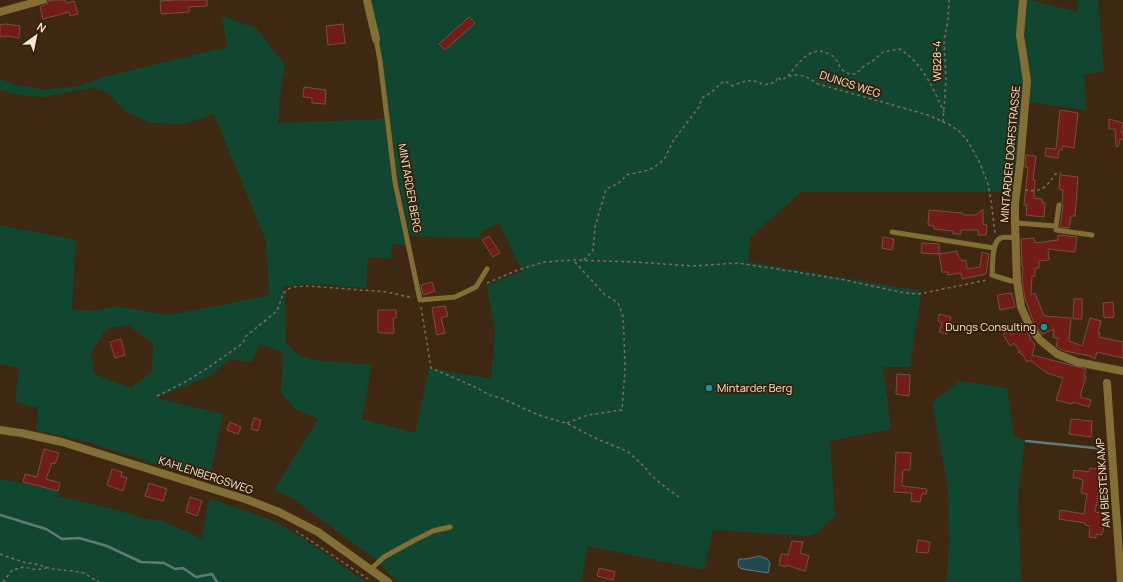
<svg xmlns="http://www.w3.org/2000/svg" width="1123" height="582" font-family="Manrope,sans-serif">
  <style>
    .green { fill: #114730; fill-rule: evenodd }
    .water { fill: #204a50; stroke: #607979 }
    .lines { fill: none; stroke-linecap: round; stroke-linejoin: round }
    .stream { stroke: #607979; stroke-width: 2.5 }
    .building { fill: #711c16; stroke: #74504a }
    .path { stroke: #806b58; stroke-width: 1.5; stroke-dasharray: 3 3; stroke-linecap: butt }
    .service { stroke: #836e34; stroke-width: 5 }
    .minor { stroke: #836e34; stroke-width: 8 }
    .tertiary { stroke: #836e34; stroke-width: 8 }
    .culture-dot { fill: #0f9aa8; stroke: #351e06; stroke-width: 1.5 }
    .labels { text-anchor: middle; stroke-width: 3.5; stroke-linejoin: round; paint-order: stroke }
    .street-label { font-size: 11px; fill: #f7e7da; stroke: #351e06 }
    .poi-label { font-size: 11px; fill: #f7e7da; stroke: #351e06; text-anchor: end }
  </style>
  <rect width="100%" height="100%" fill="#3f2811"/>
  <g class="green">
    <path d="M371 0H1030L1078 12 1077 0H1098L1104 71 1084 74 1086 110 1028 102 1013 192H801L750 237 748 262 921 291 910 367H883L891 429 830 441 835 516 815 534 807 536 713 530 704 570 588 546 581 582H400L391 576 375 559 295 500 274 490 318 419 295 409 281 393 283 352 260 344 251 362 230 359 210 376 156 398 223 414 209 478 205 480 91 443 36 430 38 408 15 402 19 368 0 364V225L76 240 72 309 93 311 116 306 168 315 227 304 269 295 266 241 214 114 185 124 151 123 126 112 107 92 90 88 44 97 19 95 0 90V79L14 84 44 90 80 86 104 77 227 47 222 16 256 28 285 65 280 95 278 123 384 119 393 182 405 236 406 246 392 244 391 259 368 257 366 288 308 284 283 287 285 294 286 343 298 355 316 360 372 365 362 419 415 433 429 368 491 379 495 333 487 285 522 271 499 223 482 232 479 238 410 236 398 179ZM128 325 153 343 152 372 131 388 94 374 91 353 106 329Z"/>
    <polygon points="959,381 1007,388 1014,437 1025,441 1018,494 1021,582 947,582 949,542 948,488 932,403"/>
    <polygon points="0,479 58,491 57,496 125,512 142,518 163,521 202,539 209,498 273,521 297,534 366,582 0,582"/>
  </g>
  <polygon class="water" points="760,556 767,559 770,563 768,573 743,569 740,568 738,565 739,559 746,559"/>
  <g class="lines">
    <g class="stream">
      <polyline points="1026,441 1105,449"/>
      <polyline points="0,515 46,529 62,539 79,538 107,546 141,562 164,563 175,569 183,568 196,577 212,574 217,582"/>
    </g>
  </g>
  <g class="building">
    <polygon points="53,0 65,0 66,3 74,1 78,14 70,16 69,12 43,19 40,7 47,4 48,1"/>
    <polygon points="174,0 207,0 207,6 189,7 189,12 161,14 160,1"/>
    <polygon points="469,17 475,23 445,50 439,44"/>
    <polygon points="5,24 20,26 19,38 8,36 0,37 0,25"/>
    <polygon points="343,24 345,43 328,45 326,26"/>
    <polygon points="304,87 326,90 325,104 312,103 312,98 303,97"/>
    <polygon points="1060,110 1078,113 1074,148 1063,146 1062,150 1059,150 1058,158 1045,156 1046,148 1056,149"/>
    <polygon points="1109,119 1123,123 1121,132 1123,132 1123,140 1120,139 1118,147 1116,146 1115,129 1109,129"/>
    <polygon points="1026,155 1036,156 1033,180 1035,180 1034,198 1042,199 1042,203 1045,203 1044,217 1026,215 1027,205 1024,205 1028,167 1025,167"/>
    <polygon points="1060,175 1078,177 1075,216 1071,216 1069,228 1060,227 1063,206 1062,203 1063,190 1059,189"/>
    <polygon points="983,209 983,224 987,225 986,235 978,235 978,230 961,230 961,234 953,234 953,231 934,229 934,226 928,225 929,210 962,213 964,215 976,215"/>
    <polygon points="1058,235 1060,235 1077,237 1075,252 1048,249 1049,260 1039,261 1039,268 1035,268 1035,276 1032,276 1031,295 1035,293 1044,316 1071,318 1069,341 1082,346 1090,318 1101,321 1098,333 1100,333 1099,337 1123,342 1123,358 1097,352 1095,359 1090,356 1065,351 1060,349 1056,346 1058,338 1053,337 1054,329 1042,334 1034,323 1025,299 1022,280 1023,267 1022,267 1021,239 1034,238 1035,243 1058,240"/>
    <polygon points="489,236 500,253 493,257 482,240"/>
    <polygon points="883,237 894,239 892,250 882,248"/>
    <polygon points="922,243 939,244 939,254 957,251 958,256 962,261 966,260 967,269 980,267 982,252 989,254 986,274 962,279 961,273 948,275 948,272 942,272 939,254 921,253"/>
    <polygon points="432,282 435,291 423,295 421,285"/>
    <polygon points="1012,293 1015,307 1000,310 997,295"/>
    <polygon points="1074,299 1082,299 1082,319 1073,319"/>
    <polygon points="1113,302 1114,317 1104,318 1103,303"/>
    <polygon points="445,306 448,316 441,318 445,333 437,335 432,308"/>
    <polygon points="378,310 396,310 396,318 393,318 394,333 380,333 380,332 378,332"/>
    <polygon points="939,314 951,317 947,334 939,332 942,323 938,321"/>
    <polygon points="1023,326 1031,338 1029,338 1035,344 1032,355 1086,369 1084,376 1086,376 1080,397 1091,400 1089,407 1073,402 1072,404 1056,400 1063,378 1047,373 1030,360 1027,362 1023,355 1018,352 1020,352 1014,343 1010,346 1003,334 1009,331 1011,335"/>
    <polygon points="121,339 125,355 115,358 110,342"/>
    <polygon points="897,374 910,375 909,396 896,394"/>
    <polygon points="254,418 261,420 258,431 251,429"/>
    <polygon points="1071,419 1092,421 1091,437 1069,434"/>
    <polygon points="230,422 241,427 238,434 227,430"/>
    <polygon points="44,449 59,453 55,464 52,463 46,479 60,483 58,491 23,482 25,474 37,477"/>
    <polygon points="896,452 911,453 910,470 903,470 902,486 927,489 926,494 922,494 920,502 911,501 912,493 894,492"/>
    <polygon points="1090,468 1100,469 1100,474 1102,474 1095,512 1110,514 1108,526 1104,526 1102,535 1096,534 1096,538 1089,537 1090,526 1085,525 1085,523 1059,519 1060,510 1084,514 1087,494 1081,493 1083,480 1079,479 1079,478 1073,478 1074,470 1089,472"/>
    <polygon points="112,469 122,472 121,476 127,478 123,491 107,485"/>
    <polygon points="149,483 167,489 163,501 145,496"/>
    <polygon points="190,497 202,501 197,516 186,512"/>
    <polygon points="918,540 930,542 928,553 916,552"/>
    <polygon points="792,541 803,542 800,553 809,556 805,571 786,565 786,567 779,565 781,554 788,555"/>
    <polygon points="599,568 615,572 613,580 597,576"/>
  </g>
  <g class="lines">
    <g class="path">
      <path d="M788 76C797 65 810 45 827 53 828 54 832 56 833 56 842 65 838 74 856 74L863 67 874 60 883 52 900 49C923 64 933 88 944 112"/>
      <polyline points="943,122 946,80 944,40 948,20 949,0"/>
      <path d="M1025 190C1041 193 1047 187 1055 174L1061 173"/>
      <path d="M584 260 593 251 595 227 606 189C616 184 619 185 626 175L649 170 660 163 665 158 673 141 699 107 702 98 712 92 720 84 725 81 733 86C746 80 751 78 764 85L776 82 777 77 781 80C797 72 803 74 818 84L928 115 952 126 960 132 967 140 980 163 988 184 991 200 995 233"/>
      <polyline points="487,283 518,270 544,262 573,260 635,262 693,266 738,263 840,279 905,293 919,294 987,280"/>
      <polyline points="421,307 431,368 473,386 490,395 497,397 501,398 514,404 541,416 566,423 597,439 622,449 628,452 645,467 649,473 660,483 680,498"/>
      <polyline points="157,396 187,381 212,365 243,343 245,337 277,311 283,294 288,289 293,287 308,286 387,292 413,298"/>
      <polyline points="567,423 588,415 622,410 625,370 624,335 623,316 618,303 604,294 573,260"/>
      <polyline points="296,531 368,579"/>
      <polyline points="0,554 23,562 35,564 52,569 72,571 84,573 99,582"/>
      <polyline points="3,582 12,570 24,567 36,570 46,568"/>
    </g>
    <g class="service">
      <polyline points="376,39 380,61 395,182 420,300 455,297 476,287 487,269"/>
      <polyline points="1015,223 1056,226 1056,230 1092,235"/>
      <polyline points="1056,226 1059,205"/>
      <polyline points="892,232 994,248"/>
      <path d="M1015 238C1011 238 1005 236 1001 238 991 241 993 266 992 275L1011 281H1017"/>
      <polyline points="370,570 384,557 413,541 433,531 450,527"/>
    </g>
    <g class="minor">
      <polyline points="367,0 376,39"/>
      <polyline points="1023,0 1020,35 1027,81 1020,164 1015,203 1015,223 1017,281 1021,307 1029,325 1040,340 1057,354 1077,362 1123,371"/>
      <polyline points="0,12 43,0"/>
      <polyline points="1107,383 1121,582"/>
    </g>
    <polyline class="tertiary" points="0,430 21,433 62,442 248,500 279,512 318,532 388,582"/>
  </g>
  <g class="culture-dot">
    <circle cx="1044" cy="327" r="4"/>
    <circle cx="709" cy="388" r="4"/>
  </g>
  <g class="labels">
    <g class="street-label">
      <text transform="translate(937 61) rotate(-91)" y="4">WB28-4</text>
      <text transform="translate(850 84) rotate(18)" y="4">DUNGS WEG</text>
      <text transform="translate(1010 154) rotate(-85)" y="4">MINTARDER DORFSTRASSE</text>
      <text transform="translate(410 188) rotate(80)" y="4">MINTARDER BERG</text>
      <text transform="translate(206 475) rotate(18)" y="4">KAHLENBERGSWEG</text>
      <text transform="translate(1103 483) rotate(-94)" y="4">AM BIESTENKAMP</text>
    </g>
    <g class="poi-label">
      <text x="1036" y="331">Dungs Consulting</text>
      <text x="717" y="392" text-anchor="start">Mintarder Berg</text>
    </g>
  </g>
  <g transform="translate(36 36) rotate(33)" stroke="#351e06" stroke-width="3" paint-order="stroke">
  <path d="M0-3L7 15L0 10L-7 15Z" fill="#f7e7da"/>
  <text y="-6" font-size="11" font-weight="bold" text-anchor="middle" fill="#f7e7da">N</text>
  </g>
</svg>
